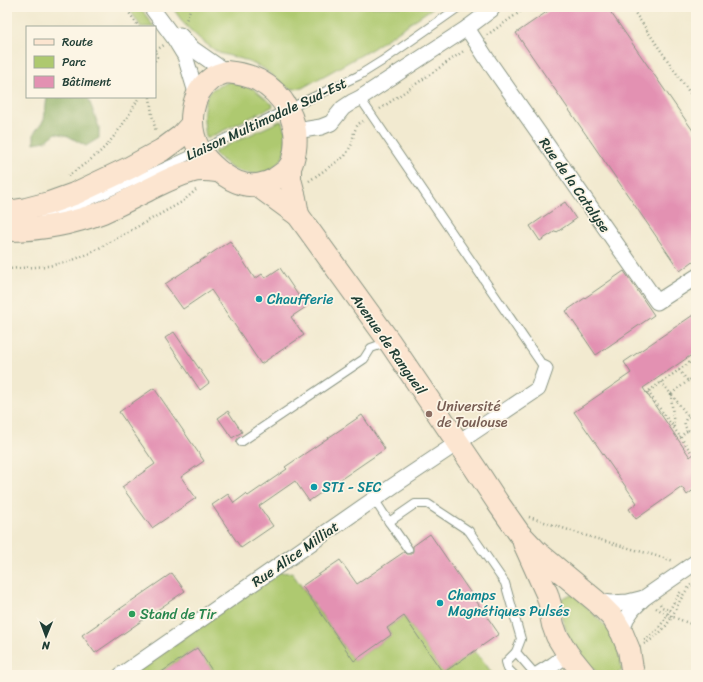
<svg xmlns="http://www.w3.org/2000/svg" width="703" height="682" font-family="Sriracha,sans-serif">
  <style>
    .green { fill: #aec96f; stroke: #668352 }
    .forest { fill: #8aad62; stroke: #54754b }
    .building { fill: #e391b2 }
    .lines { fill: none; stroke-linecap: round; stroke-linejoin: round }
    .lane-casing { stroke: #889482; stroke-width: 10 }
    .street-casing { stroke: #889482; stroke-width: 17 }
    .secondary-casing { stroke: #889482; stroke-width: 24 }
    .path { stroke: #889482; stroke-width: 2.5; stroke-dasharray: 1 3; stroke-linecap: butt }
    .lane { stroke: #fff; stroke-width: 8 }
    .street { stroke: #fff; stroke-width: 15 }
    .secondary { stroke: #fce5d0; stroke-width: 22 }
    .culture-dot { fill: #0f9aa8; stroke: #fcf5e5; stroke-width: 1.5 }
    .education-dot { fill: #8d6e63; stroke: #fcf5e5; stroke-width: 1.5 }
    .leisure-dot { fill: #2e9e5b; stroke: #fcf5e5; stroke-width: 1.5 }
    .labels { text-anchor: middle; stroke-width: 3.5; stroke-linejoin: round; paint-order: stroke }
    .street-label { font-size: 14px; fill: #1f3d34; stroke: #fcf5e5 }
    .culture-label { font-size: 14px; fill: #0d838f; stroke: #fcf5e5; text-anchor: start }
    .education-label { font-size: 14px; fill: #785e54; stroke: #fcf5e5; text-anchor: start }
    .leisure-label { font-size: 14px; fill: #27864d; stroke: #fcf5e5; text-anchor: start }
  </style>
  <rect width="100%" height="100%" fill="#fcf5e5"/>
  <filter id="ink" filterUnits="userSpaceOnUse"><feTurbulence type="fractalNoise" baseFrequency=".025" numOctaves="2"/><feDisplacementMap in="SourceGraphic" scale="8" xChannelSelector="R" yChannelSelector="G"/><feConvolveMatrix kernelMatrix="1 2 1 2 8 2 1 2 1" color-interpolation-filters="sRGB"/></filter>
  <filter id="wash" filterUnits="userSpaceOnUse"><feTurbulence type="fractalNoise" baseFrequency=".012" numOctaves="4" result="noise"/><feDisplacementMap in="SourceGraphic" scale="16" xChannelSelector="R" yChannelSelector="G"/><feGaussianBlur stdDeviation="0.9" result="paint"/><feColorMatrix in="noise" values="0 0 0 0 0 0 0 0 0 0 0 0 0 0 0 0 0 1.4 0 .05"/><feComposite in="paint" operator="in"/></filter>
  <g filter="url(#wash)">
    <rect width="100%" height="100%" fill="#f2ead0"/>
    <g class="green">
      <polygon points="128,7 140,7 154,27 141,27"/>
      <polygon points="172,7 434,7 372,49 302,88 294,89 286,87 263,68 242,59 219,53 213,49 200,39 184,24"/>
      <path d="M230 81 254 89 273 105 272 107 208 138 206 137C204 124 200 98 213 89 218 86 225 84 230 81Z"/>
      <polygon points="280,121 282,122 286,133 286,146 282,159 273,168 264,173 255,174 242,172 231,168 215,154 215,151"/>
      <polygon points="277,572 292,573 354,661 391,635 387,628 404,616 443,673 474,651 485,663 493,675 215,675 197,648 157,675 131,675"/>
      <path d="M569 595H575L615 636 622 670 616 675H600L590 666 570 642 558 606C560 600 562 597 569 595Z"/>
    </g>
    <polygon class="forest" points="47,97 88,97 99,127 99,138 86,146 68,136 56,133 46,141 34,143 34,133 44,120"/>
    <g id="blocks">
      <g class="building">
        <polygon points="554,7 607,7 696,135 696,259 680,271 516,33"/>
        <polygon points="565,202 576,219 557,232 556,231 540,241 530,226"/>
        <polygon points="230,241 255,279 262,274 265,278 280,268 306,307 291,317 304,335 261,364 211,290 183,309 165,284"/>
        <polygon points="624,271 654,315 596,355 566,311"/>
        <polygon points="696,313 696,352 643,388 690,457 696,452 696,488 687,495 682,487 636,519 629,509 637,503 574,412 631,373 624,362"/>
        <polygon points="174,332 209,383 200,390 165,338"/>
        <polygon points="154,388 204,461 181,477 196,498 152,528 122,487 155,464 119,412"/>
        <polygon points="228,411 242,432 232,438 218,418"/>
        <polygon points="362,415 385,449 309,501 295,481 259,506 273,526 241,548 212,505 228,494 234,503 246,494 248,496 287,469 285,467"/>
        <polygon points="430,534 499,634 443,673 404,616 387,628 391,635 354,661 302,586 340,560 357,584 404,552 406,554 411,554 413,551 413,546"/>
        <polygon points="172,573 185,591 95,653 82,635"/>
        <polygon points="197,648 215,675 157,675"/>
      </g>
    </g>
  </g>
  <g filter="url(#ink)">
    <use href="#blocks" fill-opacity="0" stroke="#889482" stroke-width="1"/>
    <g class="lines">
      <defs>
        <g id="lane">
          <polyline points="360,98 545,369"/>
          <polyline points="44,217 62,212 85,203 169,165 358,76 382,61 459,7"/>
          <polyline points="241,442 364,359 371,348 388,342"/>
          <polyline points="374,499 389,522 415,504 428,504 469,531 505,583 521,639 516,652 536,675"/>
          <polyline points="389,522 408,549"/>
          <polyline points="514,675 508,669 506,662 516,652"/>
        </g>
        <g id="street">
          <polyline points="151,7 174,38 185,56 197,96"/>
          <polyline points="467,28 487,59 657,302 696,277"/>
          <polyline points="180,35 193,49 226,72"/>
          <polyline points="296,131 321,127 331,123 343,108 352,102 360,98 467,28 491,10 493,7"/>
          <polyline points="596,601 611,603 628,602 644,598"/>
          <polyline points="622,633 626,619 633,609 644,598 696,562"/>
          <polyline points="121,675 393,486 538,389 545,369"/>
          <polyline points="537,675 553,665 568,654"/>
        </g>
        <g id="secondary">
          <path d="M226 72C238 73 248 75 258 80 284 94 299 121 295 150 294 155 293 161 291 165 288 171 280 175 275 179 266 184 253 187 243 184 227 180 207 163 199 149 187 126 190 94 212 78 216 75 222 74 226 72Z"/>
          <polyline points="290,166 290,179 295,198 298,215"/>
          <polyline points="257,185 298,215 389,341 475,468 498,503 519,533 537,552 596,601 613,618 622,633 629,650 633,675"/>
          <polyline points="7,212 26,209 49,203 74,194 129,168 162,150 181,136 192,124"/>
          <path d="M7 230C40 230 72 224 103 212 121 204 138 195 156 186 166 181 178 175 190 172 198 169 208 170 217 171"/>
          <polyline points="524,543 547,594 551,608 551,615 553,625 557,636 568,654 585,675"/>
        </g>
      </defs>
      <use href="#lane" class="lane-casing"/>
      <use href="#street" class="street-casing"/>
      <use href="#secondary" class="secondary-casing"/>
      <g class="path">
        <polyline points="125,7 139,27"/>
        <polyline points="631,7 696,102"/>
        <polyline points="185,23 191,7"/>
        <polyline points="487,35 527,7"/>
        <polyline points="155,61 157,57 155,51 164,45"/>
        <polyline points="150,97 152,115 156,132"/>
        <polyline points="380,109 465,50"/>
        <path d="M68 176C79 168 91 160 101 151 116 136 129 116 139 97"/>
        <polyline points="309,181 345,156 352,144 354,132 358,124 363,121"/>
        <polyline points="7,191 13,192"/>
        <polyline points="7,269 48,266 68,262 90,253 182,202 196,190"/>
        <polyline points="679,370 688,381 696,376"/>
        <polyline points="661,382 671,394 688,381"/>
        <polyline points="648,392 691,452 696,449"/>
        <polyline points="646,393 696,358"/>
        <polyline points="671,394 674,428"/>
        <polyline points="672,395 688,416"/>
        <path d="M696 414C681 414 681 433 696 432"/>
        <polyline points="680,437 688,430"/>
        <polyline points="529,517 587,536 674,561"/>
        <polyline points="660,604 662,607 670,611"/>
        <polyline points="656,608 668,615 696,626"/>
        <path d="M644 640C667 626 667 609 682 590"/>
        <path d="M644 644C653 639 662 632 668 623 677 610 680 595 693 583"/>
      </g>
      <use href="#lane" class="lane"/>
      <use href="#street" class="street"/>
      <use href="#secondary" class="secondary"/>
    </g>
  </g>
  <g class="culture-dot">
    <circle cx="259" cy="299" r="4"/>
    <circle cx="314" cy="487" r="4"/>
    <circle cx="440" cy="603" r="4"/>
  </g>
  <circle class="education-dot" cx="429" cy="414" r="4"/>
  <circle class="leisure-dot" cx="132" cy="614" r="4"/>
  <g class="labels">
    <g class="street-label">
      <text transform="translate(266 119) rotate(-25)" y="5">Liaison Multimodale Sud-Est</text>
      <text transform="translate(575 185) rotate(55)" y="5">Rue de la Catalyse</text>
      <text transform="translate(389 344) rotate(55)" y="5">Avenue de Rangueil</text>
      <text transform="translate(295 554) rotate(-35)" y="5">Rue Alice Milliat</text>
    </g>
    <g class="culture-label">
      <text x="267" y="304">Chaufferie</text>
      <text x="322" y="492">STI - SEC</text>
      <text x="448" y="600">Champs<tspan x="448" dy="16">Magnétiques Pulsés</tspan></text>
    </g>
    <g class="education-label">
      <text x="437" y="411">Université<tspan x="437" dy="16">de Toulouse</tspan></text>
    </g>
    <g class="leisure-label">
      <text x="140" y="619">Stand de Tir</text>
    </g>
  </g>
  <rect width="703" height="682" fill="none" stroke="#fcf5e5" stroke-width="24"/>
  <rect x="26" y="26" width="130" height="72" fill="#fcf5e5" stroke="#a4ab9e"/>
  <rect x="34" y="39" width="20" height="6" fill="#fce5d0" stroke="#a4ab9e"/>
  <text x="62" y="46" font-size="12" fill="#1f3d34">Route</text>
  <rect x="34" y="56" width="20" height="12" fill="#aec96f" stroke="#a4ab9e"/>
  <text x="62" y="66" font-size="12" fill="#1f3d34">Parc</text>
  <rect x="34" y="76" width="20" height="12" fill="#e391b2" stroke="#a4ab9e"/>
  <text x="62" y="86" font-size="12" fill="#1f3d34">Bâtiment</text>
  <g transform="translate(46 636) rotate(181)" stroke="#fcf5e5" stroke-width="3" paint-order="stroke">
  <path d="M0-3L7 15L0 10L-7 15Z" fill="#1f3d34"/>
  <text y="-6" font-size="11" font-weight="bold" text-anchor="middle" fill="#1f3d34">N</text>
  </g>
</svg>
